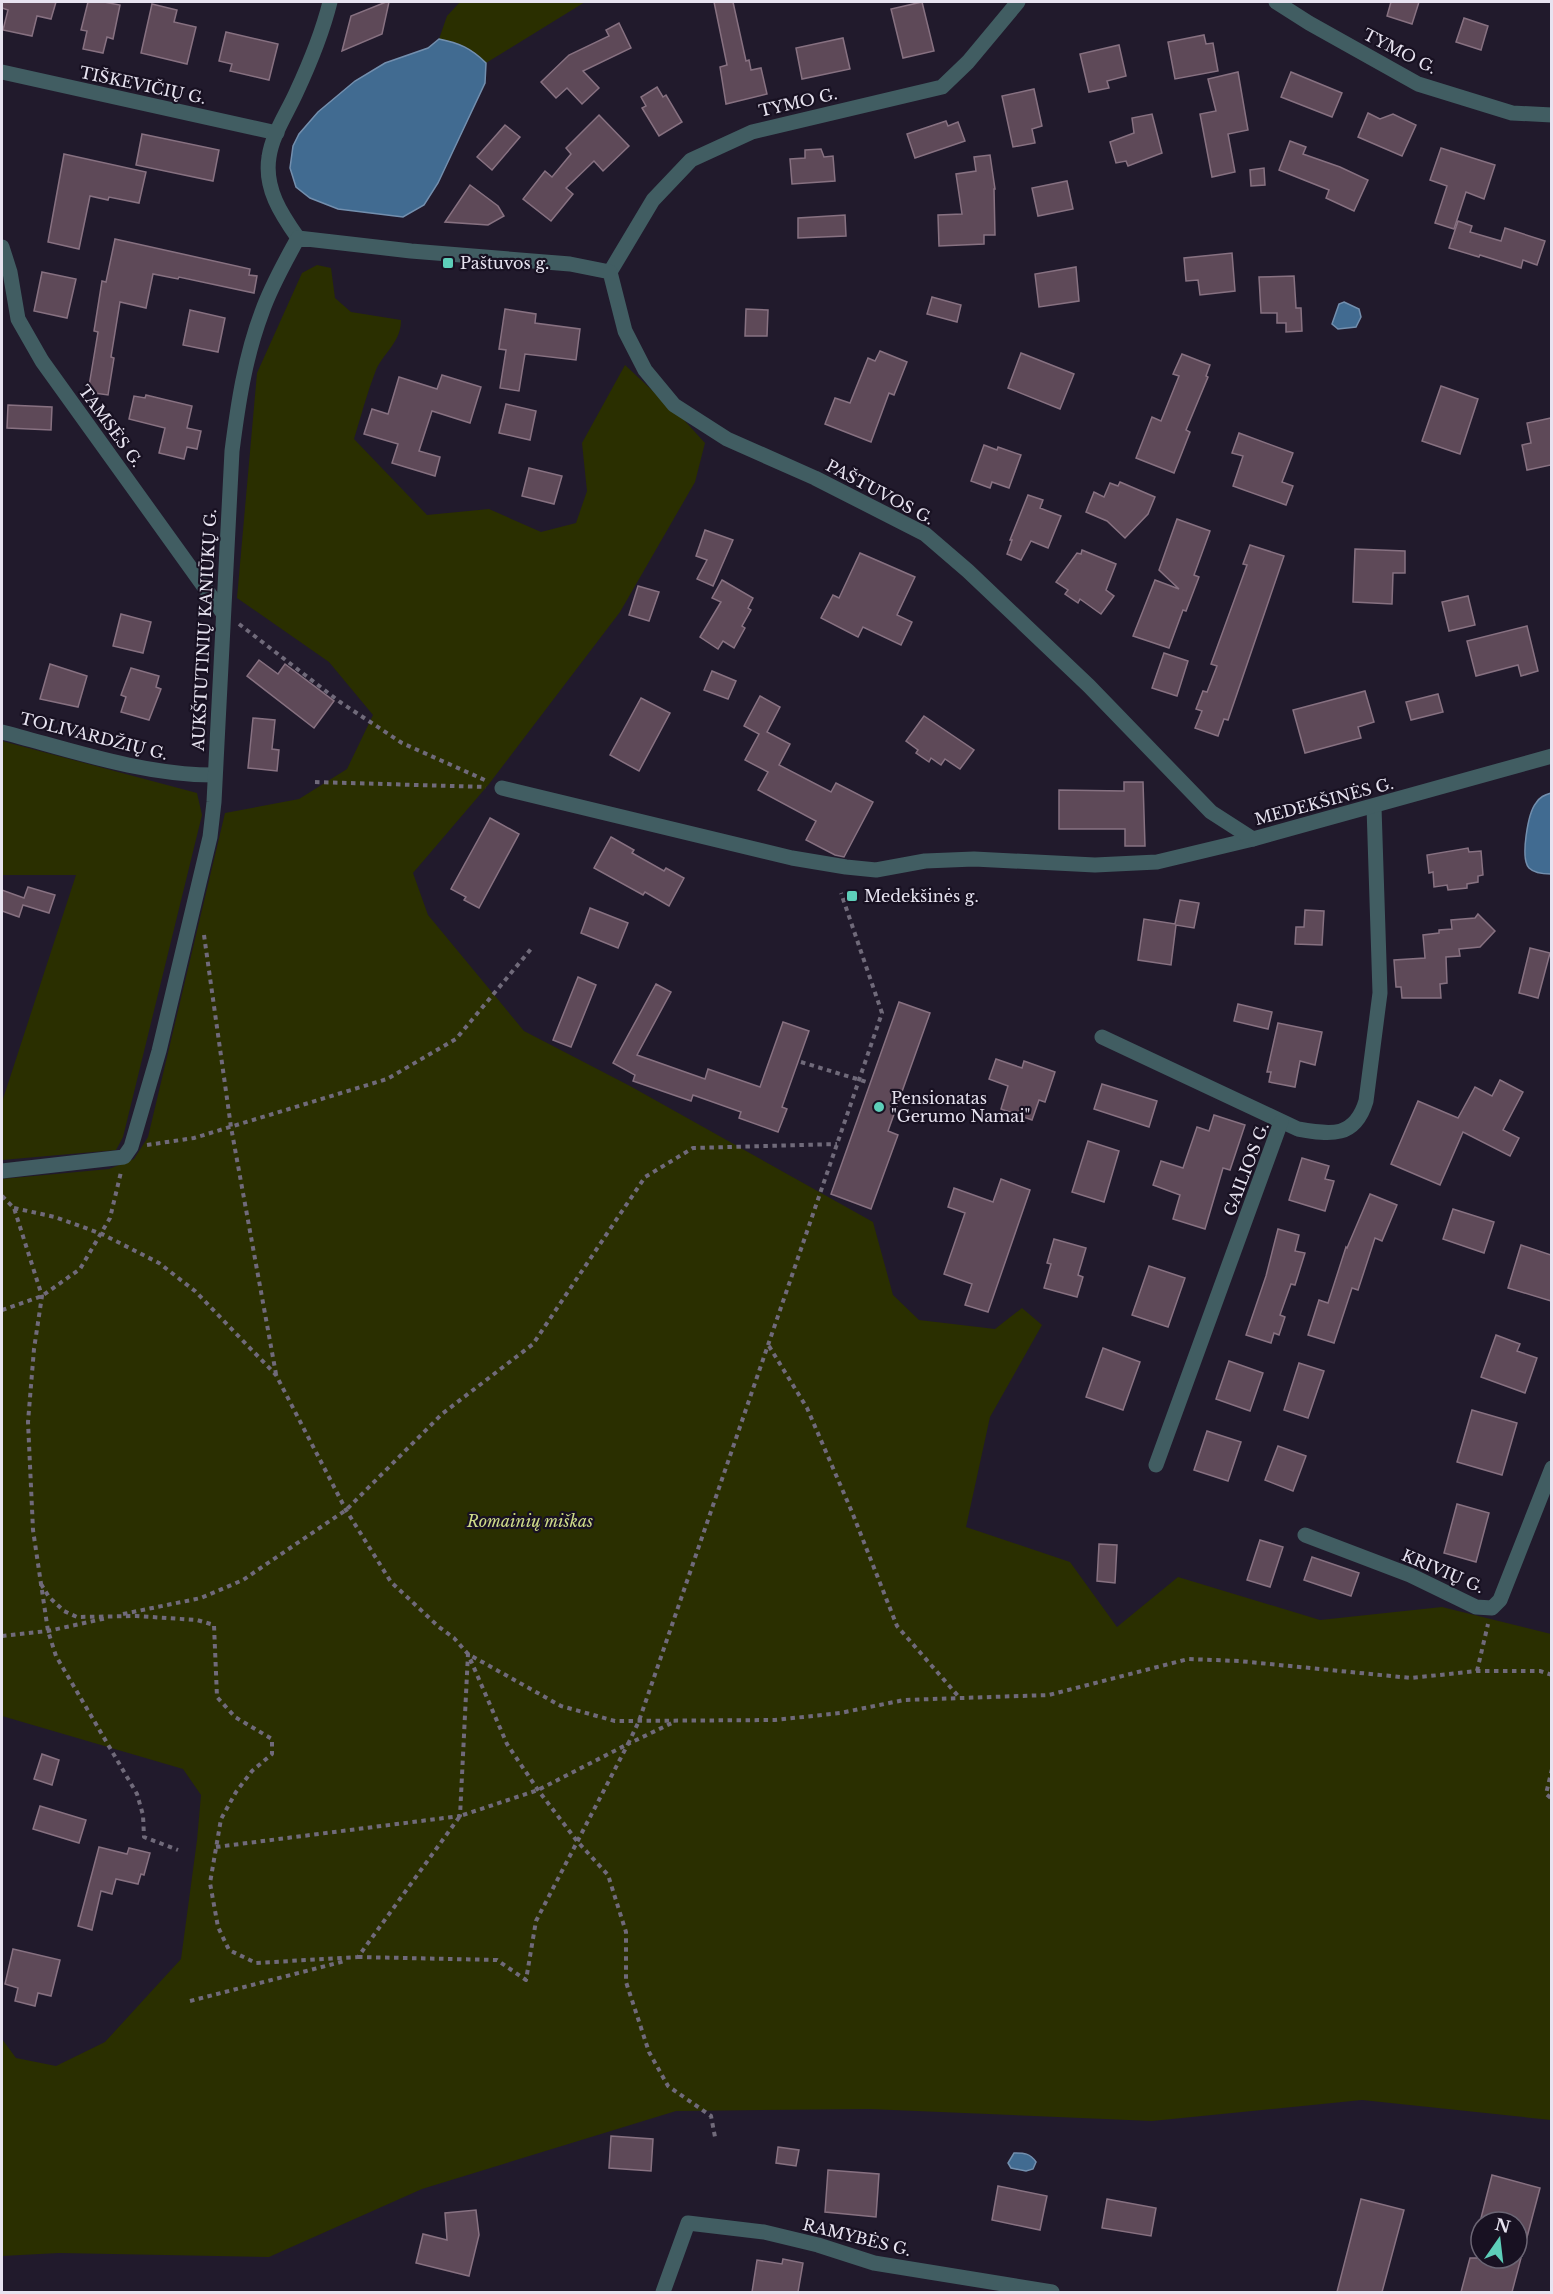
<svg xmlns="http://www.w3.org/2000/svg" width="1553" height="2294" font-family="'Libre Baskerville',serif">
  <style>
    .green { fill: #2a2f00 }
    .water { fill: #416b91; stroke: #738fae; stroke-width: 1.5 }
    .building { fill: #5e4958; stroke: #877181; stroke-width: 1.5 }
    .lines { fill: none; stroke-linecap: round; stroke-linejoin: round }
    .path { stroke: #706a7a; stroke-width: 4; stroke-dasharray: 4.5 4.5; stroke-linecap: butt }
    .minor { stroke: #415d62; stroke-width: 15 }
    .tertiary { stroke: #415d62; stroke-width: 15 }
    .poi-dot { fill: #5dceb9; stroke: #181122; stroke-width: 2 }
    .labels { text-anchor: middle; stroke-width: 4.5; stroke-linejoin: round; paint-order: stroke }
    .street-label { font-size: 16px; fill: #e7e3f0; stroke: #181122 }
    .poi-label { font-size: 16px; fill: #e7e3f0; stroke: #181122; text-anchor: start }
    .park-label { font-size: 16px; font-style: italic; fill: #cdda88; stroke: #181122 }
  </style>
  <rect width="100%" height="100%" fill="#211a2c"/>
  <g class="green">
    <path d="M460 2H585L486 63C471 48 459 43 439 39L447 16Z"/>
    <path d="M317 265 331 268 335 298 351 312 401 320C401 342 385 351 376 370 367 393 361 416 354 439L427 515 489 509 541 532 576 523 587 491 582 443 625 365 684 420 705 443 695 482 620 612 489 784 413 873 428 915 524 1031 630 1086 873 1222 893 1295 919 1320 995 1329 1022 1308 1042 1325 990 1417 966 1527 1070 1562 1117 1627 1178 1577 1320 1620 1442 1607 1551 1634V2120L1362 2100 1152 2121 869 2109 676 2111 422 2189 269 2257 59 2253 2 2256V2039L16 2058 56 2066 105 2042 181 1959 197 1840 201 1795 183 1769 2 1716V1179L109 1169 134 1159 148 1137 225 813 299 799 347 769 373 715 329 662 237 598 257 373 302 273Z"/>
    <polygon points="2,741 197,793 202,815 123,1137 116,1150 2,1160 2,1102 76,875 2,875"/>
  </g>
  <g class="water">
    <path d="M439 39C459 43 471 48 486 63L485 83 438 183 424 205 403 217 338 209 310 198 296 187 290 168 293 146 299 134 318 112 355 81 385 63 428 48Z"/>
    <polygon points="1344,302 1359,309 1361,317 1356,327 1338,329 1332,324 1339,304"/>
    <path d="M1551 793V874C1544 874 1534 873 1529 868 1520 858 1528 813 1536 803 1540 797 1544 795 1551 793Z"/>
    <path d="M1014 2153C1024 2153 1030 2153 1036 2162L1033 2169 1026 2171 1011 2168 1008 2163Z"/>
  </g>
  <g class="building">
    <polygon points="2,2 56,2 51,19 37,16 32,36 3,30 8,10 2,8"/>
    <polygon points="88,2 104,2 120,5 113,39 107,37 103,53 83,49 87,31 81,30"/>
    <polygon points="386,2 389,2 382,34 342,51 351,16"/>
    <polygon points="714,2 733,2 746,61 749,60 751,70 761,68 767,94 726,104 720,67 727,65"/>
    <polygon points="922,2 934,51 903,58 891,9"/>
    <polygon points="1391,2 1419,2 1412,24 1387,16"/>
    <polygon points="152,4 177,10 174,22 196,27 187,64 141,53"/>
    <polygon points="1464,18 1488,26 1481,50 1456,42"/>
    <polygon points="619,23 631,48 583,71 599,88 582,104 567,88 556,98 541,82 569,55 609,36 606,30"/>
    <polygon points="226,32 278,44 269,80 230,71 232,64 219,61"/>
    <polygon points="1204,35 1206,44 1213,43 1218,71 1175,79 1168,42"/>
    <polygon points="843,38 850,69 802,79 796,48"/>
    <polygon points="1119,45 1126,76 1107,81 1109,88 1089,92 1080,54"/>
    <polygon points="1238,72 1248,130 1228,134 1235,172 1212,177 1200,114 1216,111 1208,79"/>
    <polygon points="1291,72 1342,93 1332,117 1281,97"/>
    <polygon points="657,87 663,97 666,95 682,122 659,136 642,108 646,106 641,97"/>
    <polygon points="1034,89 1042,126 1032,129 1035,143 1013,147 1002,96"/>
    <polygon points="1368,113 1380,119 1393,114 1416,125 1402,156 1358,137"/>
    <polygon points="1152,114 1162,153 1128,166 1126,161 1116,163 1110,142 1134,133 1132,118"/>
    <polygon points="599,115 629,146 603,171 594,161 566,188 573,194 551,221 523,199 545,171 552,177 571,154 566,148"/>
    <polygon points="946,121 948,126 958,122 965,141 915,158 907,134"/>
    <polygon points="505,125 520,137 492,170 477,157"/>
    <polygon points="142,134 219,150 213,181 136,165"/>
    <polygon points="1290,141 1306,147 1303,154 1340,167 1368,180 1354,211 1326,198 1329,190 1279,170"/>
    <polygon points="1441,148 1495,165 1484,199 1466,192 1454,229 1435,223 1447,186 1430,180"/>
    <polygon points="821,149 824,157 833,156 835,181 792,184 790,159 805,158 805,150"/>
    <polygon points="64,154 146,172 139,203 109,197 108,200 90,196 79,249 48,242"/>
    <polygon points="990,155 995,189 994,189 995,235 984,235 984,244 939,246 938,215 962,214 956,174 976,171 974,157"/>
    <polygon points="1264,168 1265,185 1251,186 1250,170"/>
    <polygon points="1067,181 1073,209 1038,216 1032,188"/>
    <polygon points="470,185 498,206 504,216 488,225 445,222"/>
    <polygon points="845,215 846,236 798,238 798,218"/>
    <polygon points="1458,221 1472,226 1470,232 1501,241 1505,228 1545,241 1537,265 1523,260 1521,268 1480,255 1479,257 1449,248"/>
    <polygon points="115,239 250,269 249,275 257,276 254,293 179,277 178,279 153,274 146,308 120,302 111,357 114,358 108,395 88,392 98,332 94,331 102,281 106,282"/>
    <polygon points="1232,253 1235,291 1200,295 1198,280 1186,281 1184,258"/>
    <polygon points="1076,267 1079,301 1039,307 1035,274"/>
    <polygon points="42,272 76,279 67,318 34,311"/>
    <polygon points="1294,276 1296,308 1301,308 1302,331 1286,332 1286,323 1277,323 1277,313 1261,313 1259,277"/>
    <polygon points="932,297 961,305 957,322 927,314"/>
    <polygon points="505,309 536,314 535,323 580,329 576,360 525,354 519,391 500,388 506,350 499,349"/>
    <polygon points="746,309 768,310 767,336 745,336"/>
    <polygon points="190,310 225,318 218,352 183,345"/>
    <polygon points="880,351 907,362 894,395 889,393 871,442 825,424 835,398 850,403 868,358 875,361"/>
    <polygon points="1021,353 1074,374 1060,409 1008,388"/>
    <polygon points="1182,354 1210,365 1206,376 1208,377 1186,430 1190,432 1174,473 1136,458 1152,417 1161,421 1179,376 1173,374"/>
    <polygon points="442,375 481,387 470,423 432,411 419,451 440,457 435,476 392,463 398,444 364,434 372,409 388,414 399,377 437,389"/>
    <polygon points="1441,386 1478,399 1460,454 1422,441"/>
    <polygon points="146,395 192,406 187,428 201,431 197,449 187,447 184,459 159,453 165,428 129,419 134,396 145,398"/>
    <polygon points="506,404 536,411 530,440 499,433"/>
    <polygon points="8,405 52,407 51,430 7,428"/>
    <polygon points="1551,418 1551,465 1527,470 1522,445 1531,443 1527,423"/>
    <polygon points="1239,433 1293,453 1282,482 1293,486 1286,505 1233,486 1243,456 1232,453"/>
    <polygon points="984,445 997,450 998,447 1021,455 1009,488 992,482 990,488 971,481"/>
    <polygon points="529,468 562,476 554,504 522,496"/>
    <polygon points="1120,482 1155,497 1148,514 1125,538 1107,521 1086,512 1094,492 1104,497 1110,483 1118,486"/>
    <polygon points="1028,495 1043,500 1040,508 1061,516 1048,548 1031,541 1021,560 1007,554 1012,540 1010,540"/>
    <polygon points="1177,519 1210,531 1194,575 1199,577 1186,611 1183,610 1169,648 1133,636 1155,580 1179,589 1159,570"/>
    <polygon points="705,530 733,540 713,586 697,579 707,560 696,556"/>
    <polygon points="1250,545 1284,556 1228,720 1224,719 1218,736 1195,728 1202,711 1196,709 1203,691 1207,692 1217,666 1211,664 1247,565 1243,564"/>
    <polygon points="1355,549 1405,551 1405,573 1393,573 1392,604 1353,602"/>
    <polygon points="1082,550 1116,564 1106,590 1114,596 1101,614 1080,599 1078,603 1065,594 1068,590 1056,582 1077,553 1081,554"/>
    <polygon points="860,553 915,577 897,615 912,622 901,645 863,627 858,637 821,618 833,595 839,598"/>
    <polygon points="722,580 753,598 748,608 751,610 742,626 745,628 734,648 723,641 718,649 700,637 721,602 712,598"/>
    <polygon points="638,586 659,592 649,621 629,615"/>
    <polygon points="1468,596 1475,625 1449,631 1442,602"/>
    <polygon points="121,614 151,622 143,653 113,646"/>
    <polygon points="1527,626 1538,671 1521,676 1518,665 1476,676 1467,641"/>
    <polygon points="1164,653 1188,661 1177,696 1152,688"/>
    <polygon points="259,660 278,674 285,664 334,701 314,728 247,676"/>
    <polygon points="50,664 87,676 78,707 40,699"/>
    <polygon points="131,668 159,676 156,687 161,689 149,720 121,712 126,697 121,695"/>
    <polygon points="712,671 736,681 728,699 704,690"/>
    <polygon points="1365,691 1374,722 1358,727 1361,738 1305,753 1293,710"/>
    <polygon points="1438,694 1443,712 1411,720 1406,702"/>
    <polygon points="760,696 780,707 767,732 790,744 779,765 831,792 836,783 873,802 844,857 835,855 806,840 816,821 758,790 768,772 745,760 759,734 744,726"/>
    <polygon points="641,698 670,713 639,771 610,755"/>
    <polygon points="924,716 974,750 960,769 945,759 941,765 931,758 929,762 916,753 918,750 906,741"/>
    <polygon points="253,718 275,720 272,749 279,750 277,771 248,768"/>
    <polygon points="1124,782 1143,782 1145,846 1125,846 1125,829 1059,829 1059,790 1124,791"/>
    <polygon points="490,818 519,834 479,908 464,900 466,897 451,889"/>
    <polygon points="611,837 634,850 632,853 664,871 666,868 684,878 669,906 645,892 643,895 594,868"/>
    <polygon points="1468,848 1469,852 1481,851 1483,875 1478,876 1478,882 1467,884 1467,888 1448,890 1447,885 1434,887 1433,872 1429,873 1427,855"/>
    <polygon points="28,887 55,895 49,913 23,905 19,917 2,911 2,890 24,898"/>
    <polygon points="1180,900 1199,903 1194,928 1176,925 1171,965 1138,960 1144,919 1175,924"/>
    <polygon points="590,908 628,923 618,948 581,933"/>
    <polygon points="1305,910 1324,911 1322,945 1295,944 1296,927 1304,927"/>
    <polygon points="1478,914 1495,931 1480,947 1459,949 1460,956 1446,957 1447,983 1440,984 1441,998 1402,998 1401,987 1396,987 1394,960 1425,958 1423,935 1439,933 1439,930 1452,929 1451,920 1475,918"/>
    <polygon points="1530,948 1550,953 1538,998 1519,993"/>
    <polygon points="578,977 596,985 571,1047 553,1040"/>
    <polygon points="656,984 671,992 637,1055 705,1079 708,1069 760,1087 783,1022 809,1031 782,1107 787,1109 778,1132 739,1118 741,1112 693,1095 691,1101 633,1081 635,1075 613,1063"/>
    <polygon points="899,1002 930,1013 888,1131 898,1135 871,1209 831,1194"/>
    <polygon points="1238,1004 1272,1012 1268,1029 1234,1021"/>
    <polygon points="1278,1023 1322,1032 1315,1065 1300,1061 1295,1087 1269,1082 1271,1072 1267,1072"/>
    <polygon points="996,1059 1022,1068 1024,1061 1055,1072 1045,1102 1039,1100 1032,1120 1001,1109 1008,1086 989,1079"/>
    <polygon points="1500,1080 1523,1092 1503,1130 1519,1138 1510,1156 1463,1132 1440,1185 1391,1164 1418,1101 1458,1118 1475,1087 1492,1096"/>
    <polygon points="1102,1084 1157,1101 1149,1127 1094,1109"/>
    <polygon points="1214,1115 1245,1125 1230,1170 1223,1168 1205,1229 1173,1219 1180,1195 1153,1185 1161,1161 1183,1168 1197,1127 1209,1131"/>
    <polygon points="1088,1141 1119,1151 1104,1202 1072,1192"/>
    <polygon points="1302,1158 1329,1166 1325,1179 1334,1181 1325,1211 1289,1200"/>
    <polygon points="1001,1179 1030,1190 988,1312 965,1305 972,1284 944,1274 965,1213 948,1207 954,1188 993,1202"/>
    <polygon points="1370,1194 1397,1205 1382,1241 1375,1238 1358,1290 1352,1288 1334,1343 1308,1335 1319,1300 1328,1303 1346,1247 1347,1248"/>
    <polygon points="1453,1209 1494,1222 1484,1253 1443,1239"/>
    <polygon points="1278,1229 1299,1235 1295,1251 1305,1253 1295,1285 1291,1284 1280,1315 1285,1317 1279,1335 1274,1333 1271,1343 1246,1335 1266,1276"/>
    <polygon points="1054,1239 1086,1248 1078,1275 1083,1277 1077,1297 1044,1288 1051,1264 1047,1263"/>
    <polygon points="1521,1245 1551,1255 1551,1301 1508,1288"/>
    <polygon points="1149,1266 1185,1278 1168,1327 1132,1315"/>
    <polygon points="1496,1335 1520,1344 1517,1351 1537,1358 1525,1393 1481,1377"/>
    <polygon points="1103,1348 1140,1362 1123,1410 1086,1397"/>
    <polygon points="1229,1361 1263,1373 1250,1411 1216,1399"/>
    <polygon points="1299,1363 1324,1371 1308,1418 1284,1410"/>
    <polygon points="1472,1410 1517,1423 1502,1475 1457,1462"/>
    <polygon points="1207,1431 1241,1442 1228,1481 1194,1470"/>
    <polygon points="1278,1446 1306,1456 1293,1491 1265,1480"/>
    <polygon points="1457,1504 1489,1513 1476,1562 1444,1553"/>
    <polygon points="1260,1540 1283,1547 1270,1587 1247,1580"/>
    <polygon points="1099,1544 1117,1545 1115,1583 1097,1581"/>
    <polygon points="1312,1557 1359,1573 1351,1596 1304,1580"/>
    <polygon points="42,1754 59,1760 52,1785 34,1779"/>
    <polygon points="40,1806 86,1820 79,1843 33,1829"/>
    <polygon points="99,1847 127,1854 129,1848 150,1853 144,1875 141,1874 138,1884 116,1879 112,1894 101,1891 92,1930 78,1926"/>
    <polygon points="13,1949 60,1960 51,1996 38,1993 35,2006 15,2001 18,1988 5,1984"/>
    <polygon points="611,2136 653,2139 651,2171 609,2168"/>
    <polygon points="778,2147 799,2150 796,2166 776,2163"/>
    <polygon points="828,2170 879,2174 876,2217 825,2212"/>
    <polygon points="1492,2175 1540,2188 1522,2256 1517,2256 1517,2222 1480,2222"/>
    <polygon points="998,2186 1047,2196 1040,2230 992,2220"/>
    <polygon points="1107,2199 1156,2208 1151,2236 1102,2228"/>
    <polygon points="1361,2199 1404,2210 1382,2292 1337,2292"/>
    <polygon points="476,2210 479,2235 469,2276 416,2263 423,2234 447,2240 445,2213"/>
    <polygon points="1470,2258 1521,2258 1512,2292 1461,2292"/>
    <polygon points="783,2259 803,2263 798,2292 752,2292 757,2260 782,2264"/>
  </g>
  <g class="lines">
    <g class="path">
      <polyline points="239,624 340,702 402,743 487,781"/>
      <polyline points="315,782 486,787"/>
      <polyline points="204,935 231,1127 276,1374"/>
      <polyline points="801,1062 870,1083"/>
      <polyline points="147,1145 194,1138 387,1079 456,1039 531,949"/>
      <polyline points="2,1196 14,1208 42,1296 34,1349 28,1422 33,1530 48,1631 56,1656 137,1794 143,1815 144,1837 178,1850"/>
      <polyline points="14,1208 55,1217 102,1234 159,1263 195,1291 276,1375 346,1510 391,1582 439,1627 454,1638 468,1654 561,1706 615,1721 775,1720 840,1713 904,1700 1049,1695 1188,1659 1239,1661 1411,1678 1477,1671 1540,1671 1552,1675"/>
      <polyline points="2,1310 42,1296 80,1269 110,1218 121,1172"/>
      <polyline points="769,1346 807,1408 852,1512 897,1626 959,1697"/>
      <polyline points="41,1584 49,1597 64,1611 77,1617 136,1616 197,1620 214,1625 217,1697 235,1717 272,1739 272,1754 252,1771 236,1792 221,1819 210,1883 218,1927 229,1950 256,1963 358,1957 460,1816 538,1790 628,1744 639,1721 882,1013 841,893"/>
      <polyline points="123,1614 201,1598 243,1580 346,1510 442,1414 533,1344 645,1177 693,1148 837,1144"/>
      <polyline points="2,1636 48,1631 107,1618"/>
      <polyline points="1477,1671 1488,1624"/>
      <polyline points="1552,1769 1546,1794 1552,1799"/>
      <polyline points="216,1847 460,1816 468,1654 507,1744 538,1790 577,1841 608,1875 626,1932 626,1982 649,2052 668,2086 711,2116 715,2137"/>
      <polyline points="358,1957 497,1960 526,1980 536,1921 628,1744 674,1722"/>
      <polyline points="190,2001 345,1961"/>
    </g>
    <g class="minor">
      <polyline points="1276,2 1309,23 1418,84 1512,113 1552,115"/>
      <polyline points="2,72 277,133"/>
      <path d="M298 238C281 214 264 188 269 157 272 135 287 113 296 93 310 63 322 34 330 2"/>
      <polyline points="2,247 10,272 18,319 42,361 223,613"/>
      <polyline points="610,272 653,200 691,160 752,132 942,87 968,62 1018,2"/>
      <path d="M2 732C71 750 142 775 214 775"/>
      <polyline points="502,788 792,858 846,867 876,870 925,861 974,859 1095,865 1157,862 1253,839"/>
      <path d="M1102 1037 1298 1129C1331 1135 1355 1138 1366 1101L1380 993 1374 807"/>
      <polyline points="1156,1465 1281,1122"/>
      <polyline points="1305,1535 1410,1575 1476,1607 1492,1608 1500,1600 1552,1468"/>
      <polyline points="663,2292 688,2223 764,2232 818,2245 874,2263 1052,2292"/>
    </g>
    <path class="tertiary" d="M2 1171 124 1157 131 1147 159 1051 210 837 214 802 232 451C238 404 245 357 262 312 271 286 285 262 298 238L411 251 570 264 610 272 625 331 645 370 674 405 727 439 815 478 925 534 968 571 1089 686 1211 812 1253 839 1552 756"/>
  </g>
  <g class="poi-dot">
    <rect x="442" y="257" width="12" height="12" rx="3"/>
    <rect x="846" y="890" width="12" height="12" rx="3"/>
    <circle cx="879" cy="1107" r="6"/>
  </g>
  <g class="labels">
    <g class="street-label">
      <text transform="translate(1400 51) rotate(27)" y="6">TYMO G.</text>
      <text transform="translate(143 85) rotate(12)" y="6">TIŠKEVIČIŲ G.</text>
      <text transform="translate(798 102) rotate(-13)" y="6">TYMO G.</text>
      <text transform="translate(111 426) rotate(54)" y="6">TAMSĖS G.</text>
      <text transform="translate(880 492) rotate(28)" y="6">PAŠTUVOS G.</text>
      <text transform="translate(204 630) rotate(-87)" y="6">AUKŠTUTINIŲ KANIŪKŲ G.</text>
      <text transform="translate(94 736) rotate(14)" y="6">TOLIVARDŽIŲ G.</text>
      <text transform="translate(1324 801) rotate(-15)" y="6">MEDEKŠINĖS G.</text>
      <text transform="translate(1246 1169) rotate(-69)" y="6">GAILIOS G.</text>
      <text transform="translate(1443 1571) rotate(23)" y="6">KRIVIŲ G.</text>
      <text transform="translate(857 2237) rotate(14)" y="6">RAMYBĖS G.</text>
    </g>
    <g class="poi-label">
      <text x="460" y="269">Paštuvos g.</text>
      <text x="864" y="902">Medekšinės g.</text>
      <text x="891" y="1104">Pensionatas<tspan x="891" dy="18">"Gerumo Namai"</tspan></text>
    </g>
    <g class="park-label">
      <text x="530" y="1527">Romainių miškas</text>
    </g>
  </g>
  <rect width="1553" height="2294" fill="none" stroke="#e7e3f0" stroke-width="6"/>
  <g transform="translate(1499 2240) rotate(14)"><circle r="28" fill="#181122" stroke="#6b6574" stroke-width="1.5"/>
  <path d="M0-4.5L10 22L0 15L-10 22Z" fill="#5dceb9"/>
  <text y="-9" font-size="16" font-weight="bold" text-anchor="middle" fill="#e7e3f0">N</text>
  </g>
</svg>
